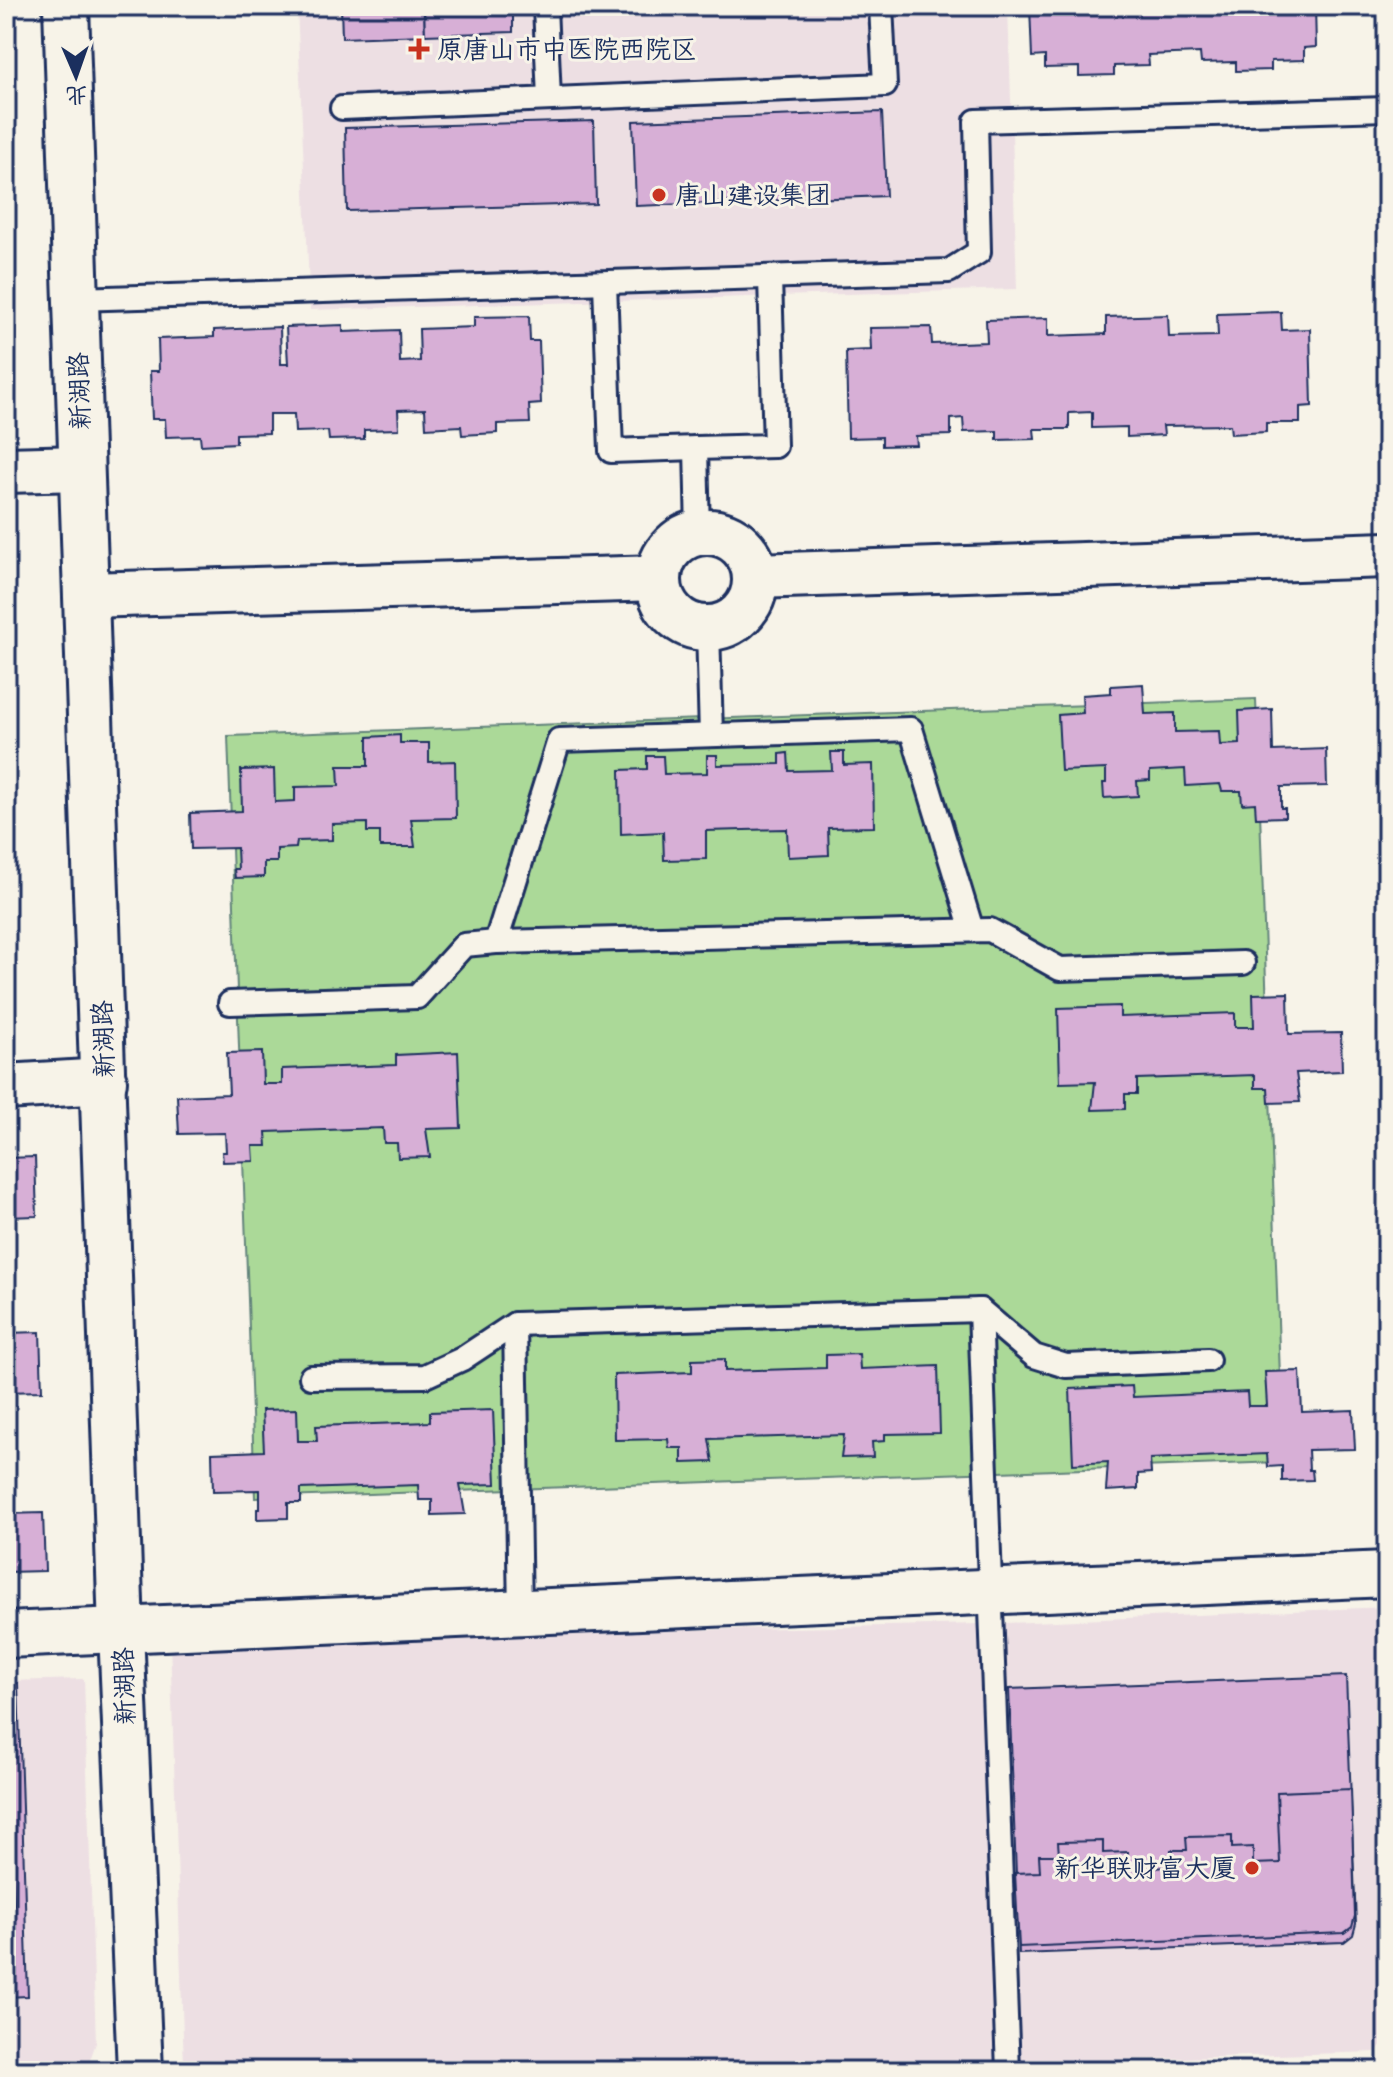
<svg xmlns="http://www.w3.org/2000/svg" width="1393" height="2077" font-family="'Balsamiq Sans','LXGW WenKai TC',sans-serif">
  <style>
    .built { fill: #eddfe3 }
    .green { fill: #abd998; stroke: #63847b; stroke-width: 2 }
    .building { fill: #d7afd6; stroke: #1b2f5e; stroke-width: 2 }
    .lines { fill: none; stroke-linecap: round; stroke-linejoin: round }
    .service-casing { stroke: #1b2f5e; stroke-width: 28 }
    .minor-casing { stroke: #1b2f5e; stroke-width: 50 }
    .tertiary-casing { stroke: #1b2f5e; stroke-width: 50 }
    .service { stroke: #f7f3e8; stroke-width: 22 }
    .minor { stroke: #f7f3e8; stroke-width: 44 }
    .tertiary { stroke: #f7f3e8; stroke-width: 44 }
    .poi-dot { fill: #c8321e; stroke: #f7f3e8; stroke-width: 3 }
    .labels { text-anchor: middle; stroke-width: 6; stroke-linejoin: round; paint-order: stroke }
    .poi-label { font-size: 26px; fill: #1b2f5e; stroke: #f7f3e8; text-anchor: start }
    .street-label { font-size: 26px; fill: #1b2f5e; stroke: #f7f3e8 }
  </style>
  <rect width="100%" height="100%" fill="#f7f3e8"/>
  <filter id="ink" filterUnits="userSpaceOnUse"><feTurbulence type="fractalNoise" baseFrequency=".0125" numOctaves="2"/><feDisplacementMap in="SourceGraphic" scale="16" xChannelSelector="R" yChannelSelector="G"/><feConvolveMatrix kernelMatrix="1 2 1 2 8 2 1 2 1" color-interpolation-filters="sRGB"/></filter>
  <g filter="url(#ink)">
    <g class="built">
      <polygon points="297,6 1008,6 1017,289 310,310"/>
      <polygon points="1387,1607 1387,2038 1376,2052 768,2071 192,2071 184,2067 170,1641 981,1624"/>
      <polygon points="84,1679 96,2043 86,2071 6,2071 6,1681"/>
    </g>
    <polygon class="green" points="1256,699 1283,1462 255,1498 228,736"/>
    <g class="building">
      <polygon points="341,6 424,6 425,35 342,38"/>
      <polygon points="424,6 513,6 513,32 425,35"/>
      <polygon points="1030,6 1315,6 1316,47 1304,48 1304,60 1271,61 1271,70 1236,71 1236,62 1201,63 1200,53 1148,55 1149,65 1114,66 1114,75 1079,76 1079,67 1045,68 1045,56 1032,57"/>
      <polygon points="882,112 886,196 636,206 633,121"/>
      <polygon points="594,121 596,204 347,211 345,128"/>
      <polygon points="1281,312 1282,330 1310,329 1312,406 1300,407 1300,423 1266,423 1266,432 1231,434 1230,425 1163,426 1164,435 1127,437 1127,427 1092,428 1092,412 1069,413 1069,429 1034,429 1035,439 997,440 997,431 964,432 963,418 951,419 951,435 916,436 917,445 882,446 882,437 848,438 846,351 871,350 870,328 931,327 932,344 987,342 986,320 1048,318 1048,336 1106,334 1106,317 1168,315 1169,337 1218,336 1217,314"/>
      <polygon points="529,316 530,341 539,341 541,404 529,405 530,423 497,424 497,433 462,435 461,426 426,428 425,409 398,410 399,429 364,430 364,439 329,440 328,431 295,432 294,414 269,414 269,433 236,434 236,443 201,445 200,436 166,437 165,419 152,419 150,371 159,371 158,339 214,337 214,330 280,327 281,364 288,364 286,327 343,325 343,332 399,330 400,362 420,361 419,329 474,327 474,317"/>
      <polygon points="6,329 8,329 10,388 6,388"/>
      <polygon points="1143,684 1145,714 1175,713 1175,732 1219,731 1220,745 1240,744 1239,711 1272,709 1273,751 1326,749 1327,786 1281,787 1281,808 1285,808 1285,817 1256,818 1255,803 1242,804 1241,791 1222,791 1220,784 1186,786 1185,769 1150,771 1150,780 1137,781 1138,796 1104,798 1103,783 1106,783 1106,769 1061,771 1058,715 1083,713 1082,695 1111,693 1111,686"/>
      <polygon points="400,735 400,743 429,743 429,762 455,761 456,818 411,819 415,847 380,847 380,832 367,832 367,823 332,824 332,840 297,841 296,848 277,849 277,862 264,862 264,877 235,878 234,869 238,869 237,848 191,849 190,813 242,811 241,770 274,769 275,802 295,801 295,787 339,786 338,766 368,766 368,737"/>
      <polygon points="831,752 844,752 844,765 873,764 874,827 828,828 829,855 788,857 787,829 706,831 706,859 664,860 663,832 621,834 620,770 647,769 647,756 663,756 664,774 707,773 707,755 717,755 717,765 780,764 780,754 788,753 789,771 832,770"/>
      <polygon points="1288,993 1289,1034 1341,1033 1342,1071 1296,1073 1300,1102 1269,1103 1268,1088 1255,1088 1255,1075 1137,1079 1137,1094 1125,1094 1125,1109 1092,1110 1095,1082 1060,1083 1058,1008 1120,1006 1120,1017 1235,1013 1235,1027 1254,1027 1253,994"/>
      <polygon points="262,1052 263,1084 282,1084 282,1069 396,1065 396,1055 458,1052 461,1128 426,1129 430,1157 398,1158 397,1143 384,1143 383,1128 266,1132 267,1146 253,1146 254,1161 223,1162 222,1152 226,1152 225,1133 179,1134 177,1096 229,1094 227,1053"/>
      <polygon points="35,1157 37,1216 6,1217 6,1158"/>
      <polygon points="40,1332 42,1391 6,1392 6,1333"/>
      <polygon points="859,1354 860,1369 938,1366 940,1433 885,1434 885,1441 872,1442 873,1457 841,1458 844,1435 709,1439 713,1462 682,1463 682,1448 669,1448 668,1439 615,1440 614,1375 692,1372 692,1360 725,1359 725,1371 826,1368 826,1355"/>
      <polygon points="1300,1371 1302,1412 1353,1410 1355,1449 1308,1450 1309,1470 1312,1470 1313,1480 1282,1481 1282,1466 1268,1467 1267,1454 1150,1459 1151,1473 1138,1474 1138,1489 1106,1491 1108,1462 1073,1464 1070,1389 1132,1386 1133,1397 1247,1392 1248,1406 1267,1406 1265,1372"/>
      <polygon points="297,1409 298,1441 317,1441 316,1426 430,1422 430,1412 493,1410 496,1484 460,1485 465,1514 432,1515 432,1500 419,1500 418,1485 301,1489 301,1503 288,1503 288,1518 257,1519 257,1509 260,1509 260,1490 213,1491 212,1453 264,1451 262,1410"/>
      <polygon points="43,1513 45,1571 6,1572 6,1514"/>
      <polygon points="1346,1676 1356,1924 1353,1935 1344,1942 1019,1954 1009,1689"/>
      <polygon points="6,1683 18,1683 28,1996 6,1997"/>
      <polygon points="6,1711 8,1715 10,1807 6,1820"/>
      <polygon points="1351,1789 1355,1916 1352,1927 1344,1933 1019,1947 1015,1873 1040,1872 1039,1855 1059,1855 1058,1842 1103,1841 1103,1853 1128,1852 1128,1869 1171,1867 1171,1850 1187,1850 1186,1837 1232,1836 1232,1848 1253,1847 1253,1864 1280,1863 1277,1792"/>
      <polygon points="6,1851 13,1873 16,1966 6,1976"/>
    </g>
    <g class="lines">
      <defs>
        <g id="service">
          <polyline points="545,6 549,99"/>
          <polyline points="342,108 885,85 881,6"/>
          <polyline points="605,283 611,451 696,448"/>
          <polyline points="76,299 949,271 979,252 976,121 1387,109"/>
          <polyline points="698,533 696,448 775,446 770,278"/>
          <polyline points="708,628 711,735"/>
          <polyline points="496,942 559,740 911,729 972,930"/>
          <polyline points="230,1003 417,997 464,945 496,942 990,930 1060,969 1243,963"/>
          <polyline points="980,1310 1008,2071"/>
          <polyline points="515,1324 520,1613"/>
          <polyline points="311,1377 425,1376 462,1359 515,1324 980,1310 1034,1356 1066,1366 1208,1360"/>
        </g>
        <g id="minor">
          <polyline points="6,470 81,468"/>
          <circle cx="707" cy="580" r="48"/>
          <polyline points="755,576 1387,555"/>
          <polyline points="87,595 659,578"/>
          <polyline points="6,1087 104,1081"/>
          <polyline points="6,1635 1387,1574"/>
        </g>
        <polyline id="tertiary" points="66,6 121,1631 140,2071"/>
      </defs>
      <use href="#service" class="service-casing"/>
      <use href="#minor" class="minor-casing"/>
      <use href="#tertiary" class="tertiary-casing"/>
      <use href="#service" class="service"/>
      <use href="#minor" class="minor"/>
      <use href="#tertiary" class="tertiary"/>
    </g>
  </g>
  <g class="poi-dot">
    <path d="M415 37h8v8h8v8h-8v8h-8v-8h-8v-8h8z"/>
    <circle cx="659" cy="195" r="8"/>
    <circle cx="1252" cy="1868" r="8"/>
  </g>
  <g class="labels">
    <g class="poi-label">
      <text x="437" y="58">原唐山市中医院西院区</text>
      <text x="675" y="204">唐山建设集团</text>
      <text x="1236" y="1877" text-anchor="end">新华联财富大厦</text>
    </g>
    <g class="street-label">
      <text transform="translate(79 391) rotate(-92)" y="9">新湖路</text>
      <text transform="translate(103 1039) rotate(-92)" y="9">新湖路</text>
      <text transform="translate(124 1686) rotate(-92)" y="9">新湖路</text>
    </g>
  </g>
  <rect width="1393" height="2077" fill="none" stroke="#f7f3e8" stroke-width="32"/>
  <rect x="16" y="16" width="1361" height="2045" fill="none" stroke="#1b2f5e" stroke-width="3" filter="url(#ink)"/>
  <g transform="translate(76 76) rotate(178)" stroke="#f7f3e8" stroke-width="6" paint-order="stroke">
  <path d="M0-6L14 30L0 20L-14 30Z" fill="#1b2f5e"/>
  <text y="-12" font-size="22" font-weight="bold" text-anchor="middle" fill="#1b2f5e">北</text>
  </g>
</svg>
